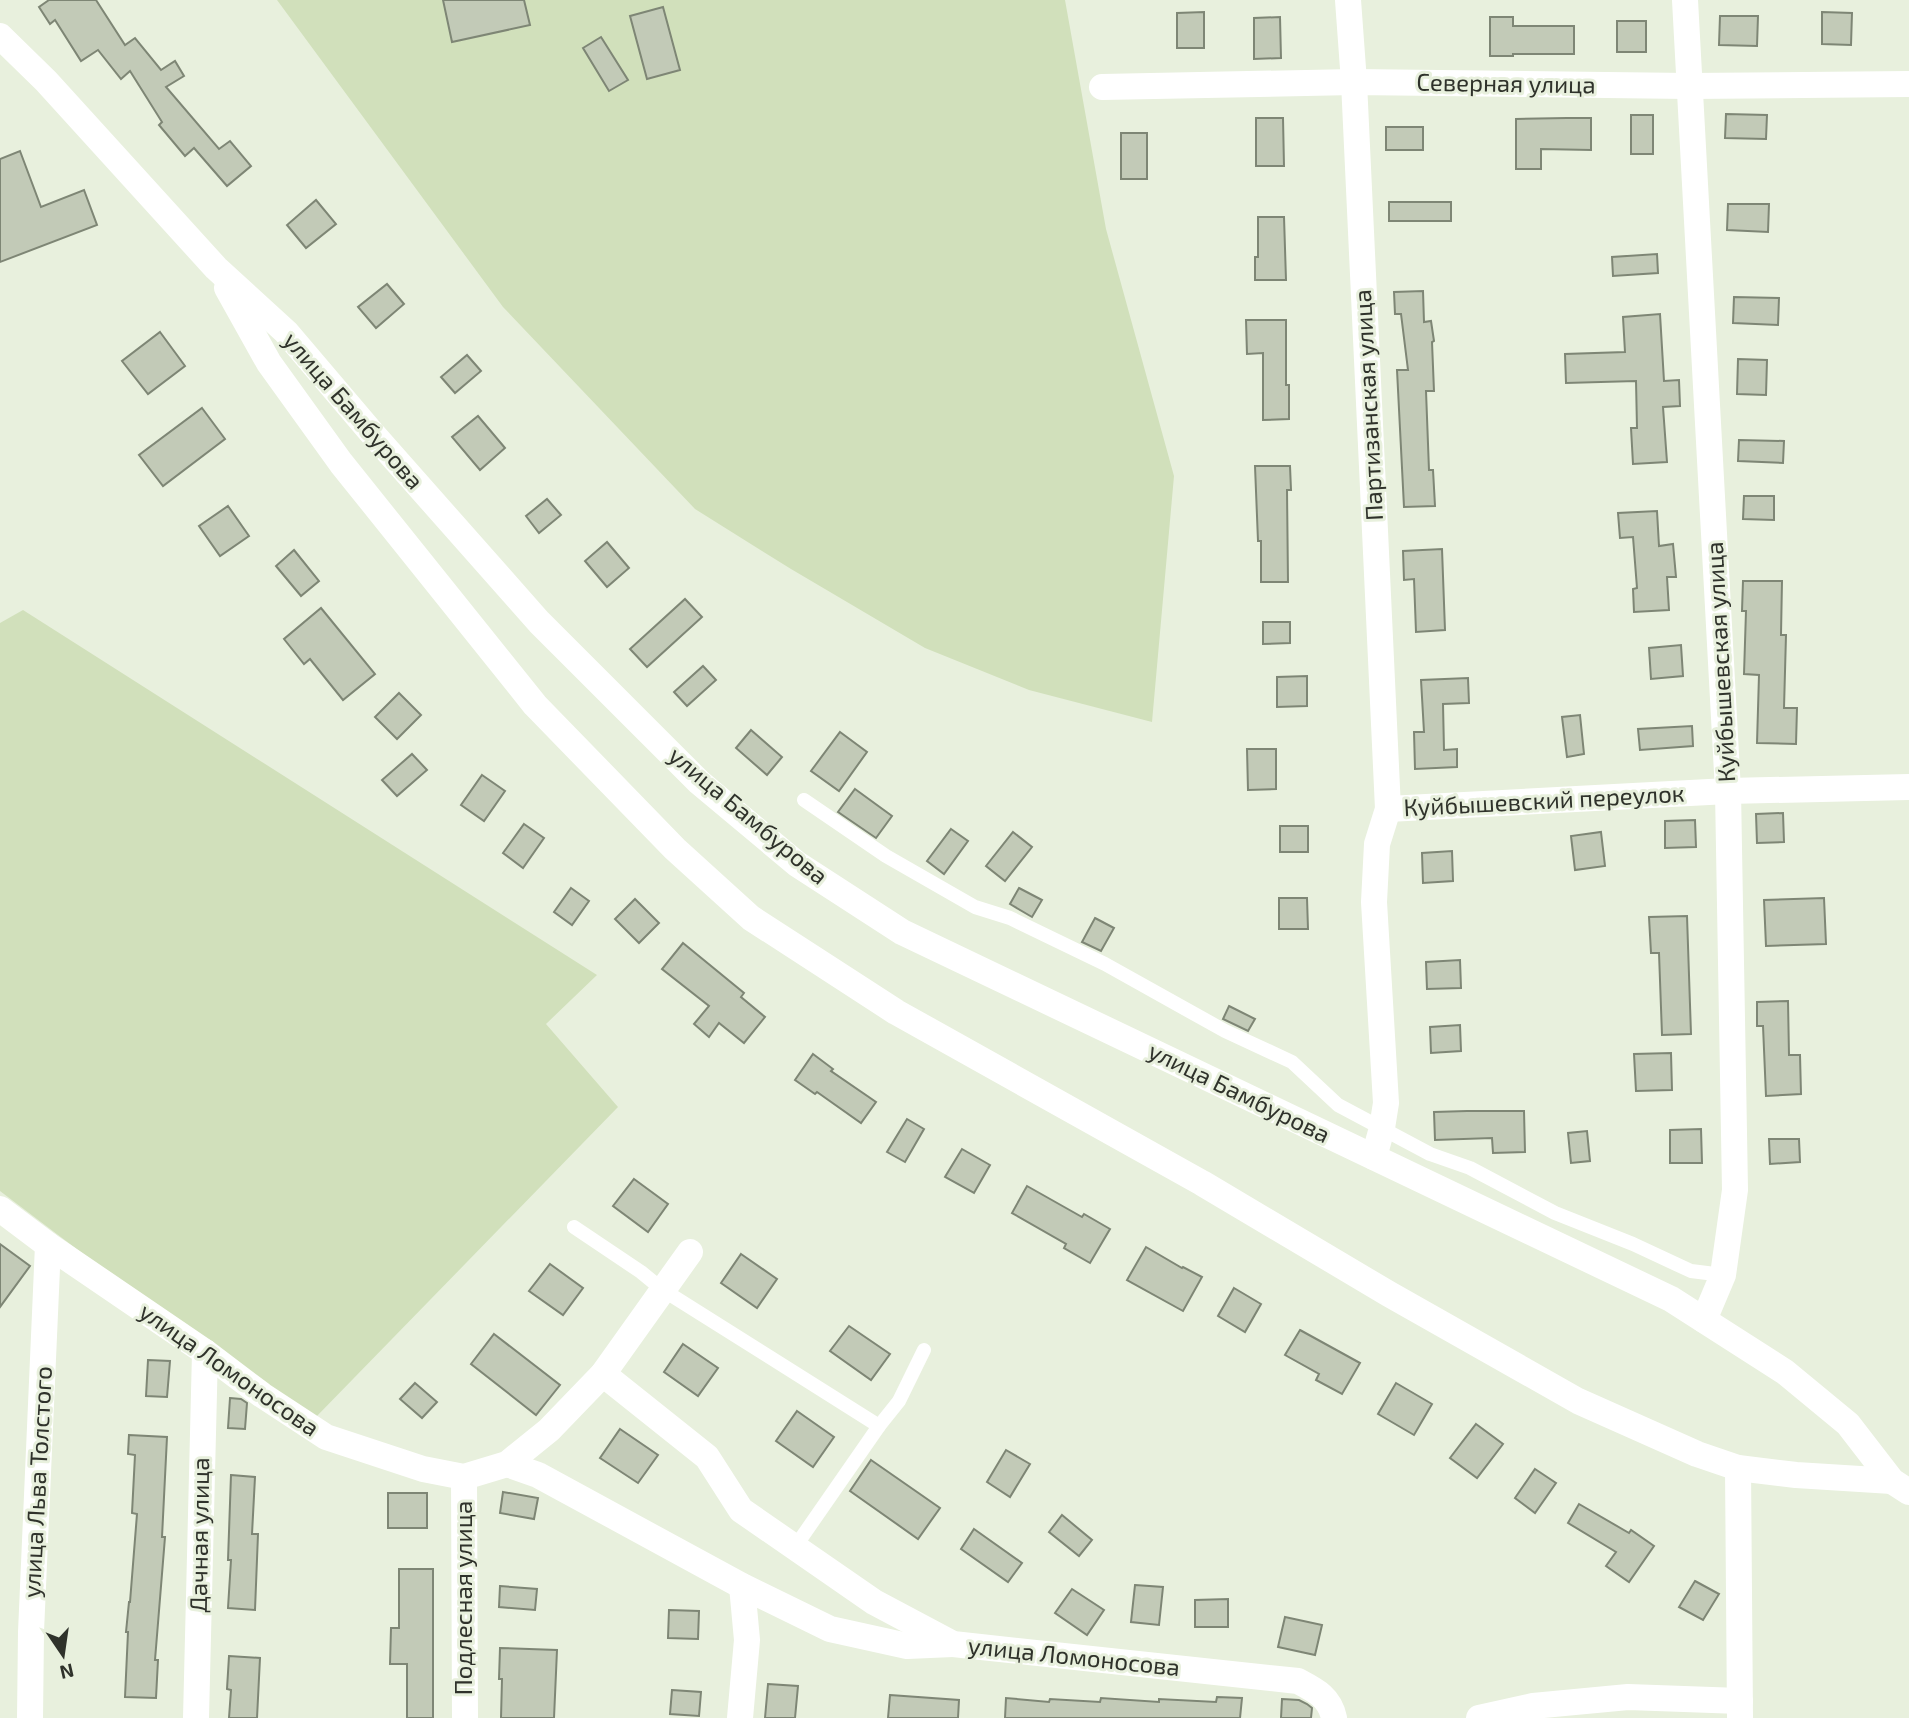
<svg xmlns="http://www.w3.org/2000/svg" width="1909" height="1718" font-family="'Exo 2',sans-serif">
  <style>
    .green { fill: #d1e0bb }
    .building { fill: #c2cab7; stroke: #7e8675; stroke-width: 2 }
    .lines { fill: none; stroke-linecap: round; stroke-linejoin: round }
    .lane { stroke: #fff; stroke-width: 14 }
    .street { stroke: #fff; stroke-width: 26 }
    .labels { text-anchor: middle; stroke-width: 6; stroke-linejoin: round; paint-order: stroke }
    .street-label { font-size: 24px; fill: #2f322b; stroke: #e8f0dd }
  </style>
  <rect width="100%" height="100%" fill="#e8f0dd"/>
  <g class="green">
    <polygon points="277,0 1065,0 1106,229 1174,476 1152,722 1029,690 925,648 791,569 695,509 503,307"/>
    <polygon points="23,610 597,975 546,1024 618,1107 316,1417 148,1303 0,1191 0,623"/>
  </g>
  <g class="building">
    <polygon points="49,0 96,0 125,45 135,38 161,70 175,61 184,76 166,87 219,149 230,141 251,166 227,186 194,148 185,156 159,125 162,122 130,71 121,79 98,50 81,61 55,20 50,24 39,7"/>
    <polygon points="443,0 524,0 530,25 452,42"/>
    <polygon points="663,7 680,70 647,79 630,16"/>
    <polygon points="1204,12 1204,48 1177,48 1177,13"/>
    <polygon points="1822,12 1852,13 1851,45 1822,44"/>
    <polygon points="1720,16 1758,16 1757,46 1719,45"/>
    <polygon points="1280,17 1281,58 1254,59 1254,18"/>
    <polygon points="1490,17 1513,17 1513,26 1574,26 1574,54 1513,54 1513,56 1490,56"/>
    <rect x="1617" y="21" width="29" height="31"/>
    <polygon points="601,37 628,80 609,91 583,48"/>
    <polygon points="1726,114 1767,115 1766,139 1725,138"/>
    <rect x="1631" y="115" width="22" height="39"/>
    <polygon points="1256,118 1283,118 1284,166 1256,166"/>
    <polygon points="1567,118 1591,118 1591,150 1541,149 1541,169 1516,169 1516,119"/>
    <rect x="1386" y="127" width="37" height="23"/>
    <rect x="1121" y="133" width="26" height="46"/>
    <polygon points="20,151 41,207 84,190 97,225 0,262 0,159"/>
    <polygon points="316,200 336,224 306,248 287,225"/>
    <rect x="1389" y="202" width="62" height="19"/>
    <polygon points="1728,204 1769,204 1768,232 1727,230"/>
    <polygon points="1258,217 1284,217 1286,280 1255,280 1255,257 1258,257"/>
    <polygon points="1657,254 1658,273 1613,276 1612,257"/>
    <polygon points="387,284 404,304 376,328 358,307"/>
    <polygon points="1423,291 1424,322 1431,321 1434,341 1432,342 1434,391 1426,391 1429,470 1433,470 1435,506 1404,507 1397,370 1408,370 1401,314 1395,314 1394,292"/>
    <polygon points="1734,297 1779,298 1778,325 1733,323"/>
    <polygon points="1660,314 1664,381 1679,380 1680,406 1663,407 1667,462 1633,464 1631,428 1637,428 1636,381 1566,383 1565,354 1625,352 1623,317"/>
    <polygon points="1246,320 1286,320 1286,385 1289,385 1289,419 1263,420 1263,353 1247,354"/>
    <polygon points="160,332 185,366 148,394 122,361"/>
    <polygon points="467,355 481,371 455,393 441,377"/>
    <polygon points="1738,359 1767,360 1766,395 1737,394"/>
    <polygon points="202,408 225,439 163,486 139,455"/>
    <polygon points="478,416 505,448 480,470 452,437"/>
    <polygon points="1739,440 1784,441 1783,463 1738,461"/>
    <polygon points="1255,466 1290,466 1291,490 1287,490 1288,582 1261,582 1261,541 1258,541"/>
    <polygon points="1744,496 1774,496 1774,520 1743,519"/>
    <polygon points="547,499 561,515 539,533 526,516"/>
    <polygon points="228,506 249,536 220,556 199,526"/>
    <polygon points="1657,511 1659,546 1673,544 1676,577 1667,577 1669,610 1634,612 1633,589 1637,588 1633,537 1620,538 1618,513"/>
    <polygon points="607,542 629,568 607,587 585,561"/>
    <polygon points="1442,549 1445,630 1416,632 1414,579 1404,580 1403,551"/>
    <polygon points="294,550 319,581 301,596 276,566"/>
    <polygon points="1743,581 1782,581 1781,635 1786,635 1784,708 1797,708 1796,744 1757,743 1759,675 1744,674 1746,611 1742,611"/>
    <polygon points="685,599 702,617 647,667 630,649"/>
    <polygon points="321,608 375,674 343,700 310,659 304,664 284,639"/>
    <polygon points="1263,622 1290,622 1290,643 1263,644"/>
    <polygon points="1681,645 1683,676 1651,679 1649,648"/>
    <polygon points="703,666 716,680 687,706 674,692"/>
    <polygon points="1307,676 1307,706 1277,707 1277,677"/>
    <polygon points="1468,678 1469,703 1443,704 1444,750 1457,749 1457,767 1415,769 1414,732 1424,732 1421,680"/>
    <polygon points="399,693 421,715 397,739 375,717"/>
    <polygon points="1580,715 1584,754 1567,757 1562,717"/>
    <polygon points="1692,726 1693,746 1640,750 1638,729"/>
    <polygon points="751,730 782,757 767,775 736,748"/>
    <polygon points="840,732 867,752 839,791 811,771"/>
    <polygon points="1247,749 1276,749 1276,789 1248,790"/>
    <polygon points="412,754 427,770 397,796 382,780"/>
    <polygon points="482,775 505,791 484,821 461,805"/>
    <polygon points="855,789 892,816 876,838 838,812"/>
    <polygon points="1783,813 1784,842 1757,843 1756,814"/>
    <polygon points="1695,820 1696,847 1665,848 1665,821"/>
    <polygon points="524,824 544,838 523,868 503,853"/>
    <rect x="1280" y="826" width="28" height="26"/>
    <polygon points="951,829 968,841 944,874 927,861"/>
    <polygon points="1013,832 1032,847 1005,881 986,866"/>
    <polygon points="1601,832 1605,866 1575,870 1571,836"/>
    <polygon points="1452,851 1453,881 1423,883 1422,853"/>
    <polygon points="571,888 589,901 572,925 554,912"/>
    <polygon points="1019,888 1042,900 1032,917 1010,904"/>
    <polygon points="1279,898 1307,898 1308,929 1279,929"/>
    <polygon points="1824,898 1826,944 1766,946 1764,900"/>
    <polygon points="635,899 659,923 639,943 615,919"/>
    <polygon points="1687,916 1691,1034 1662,1035 1659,953 1651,953 1649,917"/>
    <polygon points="1095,918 1114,928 1101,951 1082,942"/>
    <polygon points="683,943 744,993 741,997 765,1017 744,1043 719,1023 709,1037 694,1024 709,1006 662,969"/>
    <polygon points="1460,960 1461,988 1427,989 1426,962"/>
    <polygon points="1788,1001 1789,1055 1800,1055 1801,1094 1766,1096 1763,1026 1757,1026 1757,1002"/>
    <polygon points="1229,1006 1255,1019 1248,1031 1223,1019"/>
    <polygon points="1460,1025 1461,1051 1431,1053 1430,1027"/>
    <polygon points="1671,1053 1672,1090 1636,1091 1634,1054"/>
    <polygon points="813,1054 833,1069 831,1071 876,1102 861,1123 817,1092 815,1094 795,1080"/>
    <polygon points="1467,1111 1524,1111 1525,1152 1493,1153 1492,1138 1435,1140 1434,1112"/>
    <polygon points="907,1119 924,1129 905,1162 887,1152"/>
    <polygon points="1701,1129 1702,1163 1670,1163 1670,1130"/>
    <polygon points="1587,1131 1590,1161 1571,1163 1568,1133"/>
    <polygon points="1769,1139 1799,1139 1800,1162 1770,1164"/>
    <polygon points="962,1149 990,1165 974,1193 945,1177"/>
    <polygon points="634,1179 668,1204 648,1232 613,1206"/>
    <polygon points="1027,1186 1082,1217 1084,1214 1110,1229 1090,1263 1064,1248 1066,1244 1012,1213"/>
    <polygon points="0,1244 30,1266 0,1307"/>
    <polygon points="1146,1247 1182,1268 1183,1267 1202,1277 1183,1311 1127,1280"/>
    <polygon points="741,1254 777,1279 757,1308 721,1283"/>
    <polygon points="550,1264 583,1288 563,1315 529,1291"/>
    <polygon points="1234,1288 1261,1304 1245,1332 1218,1316"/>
    <polygon points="849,1326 890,1354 871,1380 830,1351"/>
    <polygon points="1300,1330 1360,1363 1342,1394 1316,1380 1319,1374 1285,1355"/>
    <polygon points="494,1334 560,1385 536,1415 471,1364"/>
    <polygon points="683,1344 718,1368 698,1396 664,1372"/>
    <polygon points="148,1360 170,1361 167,1397 146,1396"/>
    <polygon points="415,1383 437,1402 422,1418 400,1399"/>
    <polygon points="1396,1383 1432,1404 1414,1435 1378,1414"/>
    <polygon points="230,1398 241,1399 247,1403 245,1429 228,1428"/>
    <polygon points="797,1411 834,1437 813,1467 776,1441"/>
    <polygon points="1476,1424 1503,1444 1477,1478 1450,1458"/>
    <polygon points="620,1429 658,1455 638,1483 600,1458"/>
    <polygon points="129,1435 167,1437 162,1537 165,1537 155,1660 158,1660 156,1698 125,1697 128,1632 126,1632 129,1602 130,1602 137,1514 132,1513 135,1455 128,1454"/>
    <polygon points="1006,1450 1030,1464 1010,1497 987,1482"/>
    <polygon points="871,1460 940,1508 918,1539 850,1491"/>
    <polygon points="1535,1469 1556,1483 1535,1513 1515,1498"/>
    <polygon points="231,1475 255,1477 252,1534 258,1534 255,1610 228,1608 231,1560 228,1560"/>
    <polygon points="503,1492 538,1498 534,1519 500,1513"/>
    <rect x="388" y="1493" width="39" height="35"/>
    <polygon points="1579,1504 1629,1533 1631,1530 1654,1546 1629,1582 1606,1566 1616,1552 1568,1523"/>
    <polygon points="1062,1515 1092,1540 1079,1556 1049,1532"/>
    <polygon points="974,1529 1022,1563 1008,1582 961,1549"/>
    <polygon points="399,1569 433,1569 433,1718 407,1718 407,1664 390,1664 391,1628 399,1628"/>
    <polygon points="1695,1581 1719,1594 1703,1620 1679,1607"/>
    <polygon points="1135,1585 1163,1587 1159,1625 1131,1622"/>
    <polygon points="500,1586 537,1589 535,1610 499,1607"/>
    <polygon points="1072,1589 1104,1610 1087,1635 1055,1613"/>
    <polygon points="1228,1599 1228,1627 1195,1627 1195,1600"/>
    <polygon points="669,1610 699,1611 698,1639 668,1638"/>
    <polygon points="1285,1617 1322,1625 1315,1655 1278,1647"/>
    <polygon points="500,1648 557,1650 554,1718 501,1718 502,1679 499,1679"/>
    <polygon points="229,1656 260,1658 257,1718 229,1718 231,1690 227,1689"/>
    <polygon points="768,1684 798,1686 795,1718 765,1718"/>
    <polygon points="672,1690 701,1692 699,1716 670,1714"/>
    <polygon points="890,1695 959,1700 958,1718 888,1718"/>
    <polygon points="1217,1697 1242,1698 1240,1718 1005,1718 1006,1698 1049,1702 1050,1699 1100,1702 1101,1698 1159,1702 1159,1699 1216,1702"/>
    <polygon points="1282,1699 1299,1700 1307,1704 1312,1708 1311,1718 1281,1718"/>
  </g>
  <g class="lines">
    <g class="lane">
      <polyline points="804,800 886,856 975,907 1010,918 1105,964 1225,1031 1292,1062 1338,1105 1430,1154 1470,1168 1555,1213 1633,1244 1691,1271 1723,1275"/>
      <polyline points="574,1227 641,1272 663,1290 879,1426"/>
      <polyline points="795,1547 879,1426 899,1401 924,1350"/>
    </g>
    <g class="street">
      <polyline points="1348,0 1354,82 1388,809 1377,844 1374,902 1386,1103 1382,1128 1374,1157"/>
      <polyline points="1685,0 1728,791 1735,1190 1723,1275 1704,1320"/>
      <polyline points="0,36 46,81 216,268 286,332 371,432 539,622 699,782 797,864 902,932 1671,1299 1785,1372 1848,1424 1892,1481 1909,1492"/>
      <polyline points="1102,87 1354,82 1689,86 1909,84"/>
      <polyline points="227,288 269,363 341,463 535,705 675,849 751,918 896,1012 1202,1183 1389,1294 1578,1401 1697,1454 1738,1468 1796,1475 1892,1481"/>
      <polyline points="1388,809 1728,791 1909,787"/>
      <polyline points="0,1209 48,1245 205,1352 262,1395 326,1437 423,1469 464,1477 507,1464 549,1430 603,1374 690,1252"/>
      <path d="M603 1374 707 1457 741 1510 874 1602 953 1644 1298 1681C1315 1690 1330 1697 1334 1718"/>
      <polyline points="507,1464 538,1475 742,1586 830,1629 907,1646 953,1644"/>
      <polyline points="1738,1468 1740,1718"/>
      <polyline points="464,1477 465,1718"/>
      <polyline points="30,1718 31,1632 48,1245"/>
      <polyline points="196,1718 205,1352"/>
      <polyline points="740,1718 747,1640 742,1586"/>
      <polyline points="1479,1718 1533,1706 1628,1697 1740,1701"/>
    </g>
  </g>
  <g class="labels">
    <g class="street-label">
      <text transform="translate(1506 84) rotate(1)" y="8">Северная улица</text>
      <text transform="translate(1369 405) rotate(-93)" y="8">Партизанская улица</text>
      <text transform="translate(353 411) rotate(49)" y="8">улица Бамбурова</text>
      <text transform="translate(1721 662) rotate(-93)" y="8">Куйбышевская улица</text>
      <text transform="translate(1544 801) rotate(-3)" y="8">Куйбышевский переулок</text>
      <text transform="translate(748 816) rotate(40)" y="8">улица Бамбурова</text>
      <text transform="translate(1239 1093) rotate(26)" y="8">улица Бамбурова</text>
      <text transform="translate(229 1370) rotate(35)" y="8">улица Ломоносова</text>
      <text transform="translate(38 1482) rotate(-87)" y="8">улица Льва Толстого</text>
      <text transform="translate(200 1535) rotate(-89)" y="8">Дачная улица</text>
      <text transform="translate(464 1598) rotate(-90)" y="8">Подлесная улица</text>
      <text transform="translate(1074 1657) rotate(6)" y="8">улица Ломоносова</text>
    </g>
  </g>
  <g transform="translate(63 1655) rotate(167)" stroke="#e8f0dd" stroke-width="5" paint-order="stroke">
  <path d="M0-5L12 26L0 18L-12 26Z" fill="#2f322b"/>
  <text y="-10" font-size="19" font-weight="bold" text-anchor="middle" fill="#2f322b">N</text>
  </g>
</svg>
